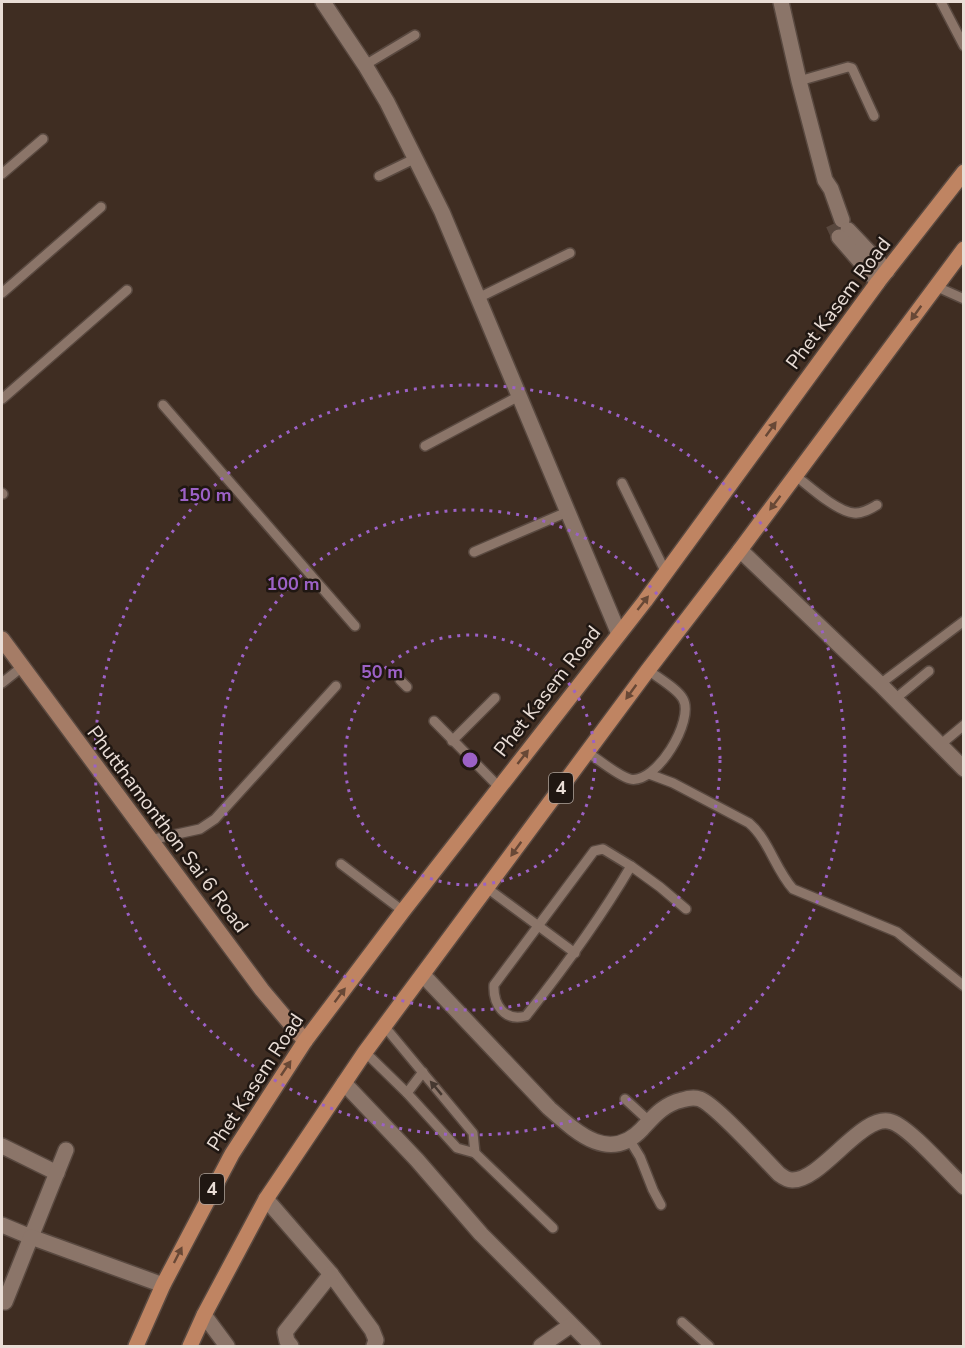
<svg xmlns="http://www.w3.org/2000/svg" width="965" height="1348" font-family="'Nunito Sans',sans-serif">
  <style>
    .lines { fill: none; stroke-linecap: round; stroke-linejoin: round }
    .street-tunnel { stroke: #58473d; stroke-width: 15; stroke-dasharray: 15 8; stroke-linecap: butt }
    .lane-casing { stroke: #594940; stroke-width: 12 }
    .street-casing { stroke: #594940; stroke-width: 18 }
    .secondary-casing { stroke: #594940; stroke-width: 18 }
    .primary-casing { stroke: #594940; stroke-width: 18 }
    .lane { stroke: #8b7569; stroke-width: 9 }
    .street { stroke: #8b7569; stroke-width: 15 }
    .secondary { stroke: #a57c66; stroke-width: 15 }
    .primary { stroke: #bf8462; stroke-width: 15 }
    .oneway { fill: #684836 }
    .oneway2 { fill: #453830 }
    .ring { fill: none; stroke: #9c61c6; stroke-width: 3; stroke-dasharray: 3 6 }
    .labels { text-anchor: middle; stroke-width: 5; stroke-linejoin: round; paint-order: stroke }
    .shield { fill: #201712; stroke: #ada29b; stroke-width: 1.5 }
    .shield-label { font-size: 18px; font-weight: bold; fill: #e9ddd6 }
    .street-label { font-size: 20px; fill: #e9ddd6; stroke: #201712 }
    .centre { fill: #9c61c6; stroke: #201712; stroke-width: 3 }
    .ring-label { font-size: 18px; text-anchor: middle; font-weight: bold; fill: #9c61c6; stroke: #201712; stroke-width: 5; stroke-linejoin: round; paint-order: stroke }
  </style>
  <rect width="100%" height="100%" fill="#3f2d22"/>
  <g class="lines">
    <polyline class="street-tunnel" points="833,224 839,237"/>
    <defs>
      <g id="lane">
        <polyline points="941,2 964,46"/>
        <polyline points="365,65 415,35"/>
        <polyline points="799,81 848,67 852,68 874,116"/>
        <polyline points="2,174 43,139"/>
        <polyline points="379,176 416,158"/>
        <polyline points="935,286 964,299"/>
        <polyline points="2,293 101,207"/>
        <polyline points="478,298 570,253"/>
        <polyline points="2,399 127,290"/>
        <polyline points="163,405 355,626"/>
        <polyline points="425,446 519,396"/>
        <path d="M796 476C810 487 836 511 854 513 862 514 870 509 877 505"/>
        <polyline points="622,483 666,573"/>
        <polyline points="2,493 3,494"/>
        <polyline points="474,552 567,512"/>
        <polyline points="400,680 407,687"/>
        <polyline points="2,683 22,667"/>
        <polyline points="880,684 964,621"/>
        <polyline points="895,699 929,671"/>
        <polyline points="434,721 499,787"/>
        <polyline points="452,741 495,698"/>
        <polyline points="940,745 964,725"/>
        <path d="M587 752C598 759 618 776 630 779 656 785 695 720 683 699 678 689 657 677 648 670"/>
        <path d="M649 774 673 783 749 823C769 840 775 869 793 889L897 932 964 986"/>
        <polyline points="150,840 200,829 215,819 336,686"/>
        <path d="M603 849 631 866C600 919 564 968 526 1016 504 1022 493 1004 494 985L594 851Z"/>
        <polyline points="341,864 403,911"/>
        <polyline points="631,866 660,887 686,909"/>
        <polyline points="487,888 575,953"/>
        <polyline points="365,1052 407,1093 457,1148 475,1153 473,1133 385,1027"/>
        <polyline points="407,1093 423,1072"/>
        <polyline points="625,1099 649,1121"/>
        <polyline points="629,1139 640,1157 653,1190 661,1205"/>
        <polyline points="475,1153 553,1228"/>
        <polyline points="682,1322 709,1346"/>
      </g>
      <g id="street">
        <polyline points="323,2 365,65 387,102 442,212 619,634"/>
        <polyline points="781,2 799,81 825,180 831,189 842,220"/>
        <polyline points="848,230 887,271"/>
        <polyline points="839,237 878,282"/>
        <polyline points="740,550 880,684 964,769"/>
        <path d="M423 975 549 1108C576 1132 609 1164 642 1129 654 1116 664 1104 682 1100 688 1098 694 1097 700 1099 716 1105 764 1159 779 1174 783 1177 787 1180 792 1180 822 1181 863 1111 892 1122 910 1128 948 1172 964 1187"/>
        <polyline points="344,1083 417,1160 481,1234 593,1346"/>
        <polyline points="2,1146 57,1173"/>
        <polyline points="266,1199 331,1274 372,1330 376,1340 374,1346"/>
        <polyline points="2,1225 31,1237 66,1150"/>
        <polyline points="5,1302 31,1237 163,1285"/>
        <polyline points="204,1315 227,1346"/>
        <polyline points="291,1346 287,1341 285,1332 331,1274"/>
        <polyline points="541,1346 571,1325"/>
      </g>
      <polyline id="secondary" points="2,639 262,990 305,1041"/>
      <g id="primary">
        <polyline points="136,1346 163,1285 232,1154 305,1041 403,911 645,601 878,282 964,172"/>
        <polyline points="190,1346 204,1315 266,1199 365,1052 648,670 740,550 964,249"/>
      </g>
    </defs>
    <use href="#lane" class="lane-casing"/>
    <use href="#street" class="street-casing"/>
    <use href="#secondary" class="secondary-casing"/>
    <use href="#primary" class="primary-casing"/>
    <use href="#lane" class="lane"/>
    <use href="#street" class="street"/>
    <use href="#secondary" class="secondary"/>
    <use href="#primary" class="primary"/>
  </g>
  <defs><path id="oneway-solid" d="M-6-.8H1V-3.2L6.5 0L1 3.2V.8H-6Z" transform="scale(1.5)"/></defs>
  <g class="oneway">
    <use href="#oneway-solid" transform="translate(916 313) rotate(126)"/>
    <use href="#oneway-solid" transform="translate(771 429) rotate(-54)"/>
    <use href="#oneway-solid" transform="translate(775 503) rotate(127)"/>
    <use href="#oneway-solid" transform="translate(643 603) rotate(-52)"/>
    <use href="#oneway-solid" transform="translate(631 692) rotate(126)"/>
    <use href="#oneway-solid" transform="translate(523 757) rotate(-52)"/>
    <use href="#oneway-solid" transform="translate(516 849) rotate(126)"/>
    <use href="#oneway-solid" transform="translate(340 995) rotate(-53)"/>
    <use href="#oneway-solid" transform="translate(286 1068) rotate(-56)"/>
    <use href="#oneway-solid" transform="translate(178 1255) rotate(-63)"/>
  </g>
  <use class="oneway2" href="#oneway-solid" transform="translate(436 1088) rotate(-130)"/>
  <g class="ring">
    <circle cx="470" cy="760" r="125"/>
    <circle cx="470" cy="760" r="250"/>
    <circle cx="470" cy="760" r="375"/>
  </g>
  <g class="labels">
    <g class="shield">
      <rect x="549" y="773" width="24" height="30" rx="4.5"/>
      <rect x="200" y="1174" width="24" height="30" rx="4.5"/>
    </g>
    <g class="shield-label">
      <text x="561" y="794">4</text>
      <text x="212" y="1195">4</text>
    </g>
    <g class="street-label">
      <text transform="translate(838 303) rotate(-53)" y="7">Phet Kasem Road</text>
      <text transform="translate(547 691) rotate(-52)" y="7">Phet Kasem Road</text>
      <text transform="translate(168 829) rotate(53)" y="7">Phutthamonthon Sai 6 Road</text>
      <text transform="translate(255 1082) rotate(-57)" y="7">Phet Kasem Road</text>
    </g>
  </g>
  <circle cx="470" cy="760" r="9" class="centre"/>
  <g class="ring-label">
    <text x="205" y="501">150 m</text>
    <text x="293" y="590">100 m</text>
    <text x="382" y="678">50 m</text>
  </g>
  <rect width="965" height="1348" fill="none" stroke="#e9ddd6" stroke-width="6"/>
</svg>
